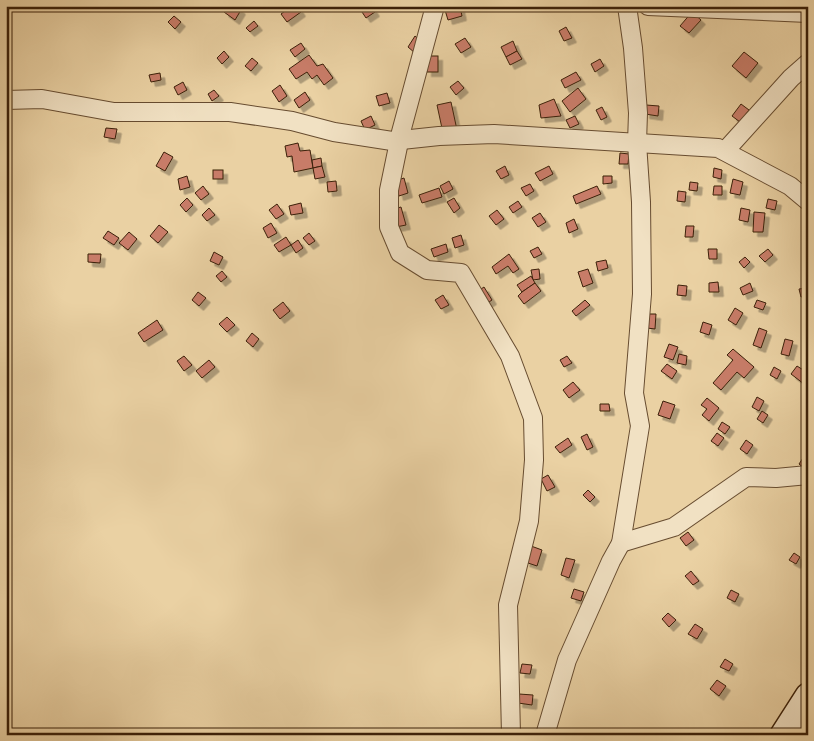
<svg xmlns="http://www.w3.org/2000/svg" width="814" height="741" font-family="'IM FELL Double Pica',serif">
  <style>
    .building { fill: #c87c68; stroke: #3b2009; filter: url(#shadow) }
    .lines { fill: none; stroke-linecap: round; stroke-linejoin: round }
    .minor-casing { stroke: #674c30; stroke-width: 20 }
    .secondary-casing { stroke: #3b2009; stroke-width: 28 }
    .minor { stroke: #f1e1c3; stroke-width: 18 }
    .secondary { stroke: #f1e1c3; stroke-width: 25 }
  </style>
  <defs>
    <filter id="shadow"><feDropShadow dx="4.5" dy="4.5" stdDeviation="0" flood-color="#0004"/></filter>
  </defs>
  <rect width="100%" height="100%" fill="#ead1a3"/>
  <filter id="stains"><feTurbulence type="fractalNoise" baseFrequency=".004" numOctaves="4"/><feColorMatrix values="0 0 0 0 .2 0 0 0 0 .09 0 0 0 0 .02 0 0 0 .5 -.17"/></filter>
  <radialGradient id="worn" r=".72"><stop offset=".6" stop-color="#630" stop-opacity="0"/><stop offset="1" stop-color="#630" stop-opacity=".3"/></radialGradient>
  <g class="building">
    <polygon points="229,6 236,6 241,10 235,20 224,12"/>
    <polygon points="292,6 297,6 301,12 287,22 281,14"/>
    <polygon points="358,6 371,6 375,12 366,18"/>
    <polygon points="460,7 462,16 448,20 445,10"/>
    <polygon points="692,12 701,20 689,33 680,26"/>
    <polygon points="174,16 181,22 175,29 168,22"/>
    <polygon points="254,21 258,26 250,32 246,28"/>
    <polygon points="566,27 572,38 564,41 559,31"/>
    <polygon points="415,36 423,43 415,53 408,47"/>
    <polygon points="465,38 471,47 461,53 455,44"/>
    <polygon points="513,41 517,51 506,57 501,47"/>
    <polygon points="301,43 305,49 295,57 290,50"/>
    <polygon points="224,51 229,57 222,64 217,58"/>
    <polygon points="517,51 522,59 510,65 506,57"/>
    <polygon points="744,52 758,63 746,78 732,66"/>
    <polygon points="309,55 317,66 323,64 333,78 324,85 317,75 312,79 307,72 296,79 289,69"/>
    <rect x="427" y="56" width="11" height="16"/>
    <polygon points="252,58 258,63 251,71 245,66"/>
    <polygon points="600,59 604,66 595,72 591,64"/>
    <polygon points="576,72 581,80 565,88 561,80"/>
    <polygon points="160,73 161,80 151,82 149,75"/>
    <polygon points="458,81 464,88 456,95 450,87"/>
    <polygon points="183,82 187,90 178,95 174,87"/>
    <polygon points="280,85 287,96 279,102 272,91"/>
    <polygon points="578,88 586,99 570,112 562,101"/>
    <polygon points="214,90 219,96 212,101 208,94"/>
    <polygon points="305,92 310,100 299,108 294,100"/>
    <polygon points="387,93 390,103 379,106 376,96"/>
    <polygon points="554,99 561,116 541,118 539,105"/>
    <polygon points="451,102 457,130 443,133 437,105"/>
    <polygon points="741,104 749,110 740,122 732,116"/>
    <polygon points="646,105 659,106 658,116 645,114"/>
    <polygon points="602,107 607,117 601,120 596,110"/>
    <polygon points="371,116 375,125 365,130 361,121"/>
    <polygon points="575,116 579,124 570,128 566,120"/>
    <polygon points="106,128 117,129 115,139 104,137"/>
    <polygon points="298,143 300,151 310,150 313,168 294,172 292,156 287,157 285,146"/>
    <polygon points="164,152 173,157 165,171 156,166"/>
    <polygon points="620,153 629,154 628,164 619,164"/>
    <polygon points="321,158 322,166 313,168 312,160"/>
    <polygon points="322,166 325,177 315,179 313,168"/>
    <polygon points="505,166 509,175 501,179 496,171"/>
    <polygon points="549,166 553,174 540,181 535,173"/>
    <polygon points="714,168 722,170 721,179 713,177"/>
    <rect x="213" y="170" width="10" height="9"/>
    <polygon points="187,176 190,187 180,190 178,179"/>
    <polygon points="603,176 612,176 612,183 603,184"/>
    <polygon points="404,178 408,193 399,196 395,181"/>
    <polygon points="733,179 743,182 740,195 730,193"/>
    <polygon points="336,181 337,191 328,192 327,182"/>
    <polygon points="449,181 453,189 444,194 440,186"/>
    <polygon points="690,182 698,183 697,191 689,190"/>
    <polygon points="530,184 534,191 526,196 521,188"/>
    <polygon points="203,186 209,194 201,200 195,193"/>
    <polygon points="597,186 601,194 576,204 573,196"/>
    <polygon points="714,186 722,186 722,195 713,195"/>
    <polygon points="439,188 442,197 422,203 419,195"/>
    <polygon points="678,191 686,192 685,202 677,201"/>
    <polygon points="187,198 193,205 186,212 180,205"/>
    <polygon points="454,198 460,208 454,213 447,202"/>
    <polygon points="768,199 777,201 775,210 766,208"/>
    <polygon points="518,201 522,207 513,213 509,207"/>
    <polygon points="301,203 303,213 291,215 289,206"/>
    <polygon points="277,204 284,214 276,219 269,210"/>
    <polygon points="401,207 406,225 396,227 391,210"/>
    <polygon points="209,208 215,215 207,221 202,215"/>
    <polygon points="741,208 750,210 748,222 739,220"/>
    <polygon points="497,210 504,219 496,225 489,216"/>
    <polygon points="754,212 765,213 763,232 753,232"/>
    <polygon points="540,213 546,222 538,227 532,218"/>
    <polygon points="574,219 578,229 569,233 566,223"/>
    <polygon points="271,223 277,233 268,238 263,228"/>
    <polygon points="159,225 168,232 158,243 150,236"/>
    <polygon points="686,226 694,226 693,237 685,237"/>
    <polygon points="108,231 119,238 114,245 103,238"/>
    <polygon points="129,232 137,239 128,250 119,243"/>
    <polygon points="309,233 315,241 309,245 303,238"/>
    <polygon points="461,235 464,245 455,248 452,238"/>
    <polygon points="286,237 291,245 279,252 274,245"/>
    <polygon points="298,240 303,248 296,253 291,245"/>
    <polygon points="446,244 448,252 434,257 431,249"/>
    <polygon points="538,247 542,254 534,258 530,251"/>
    <polygon points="708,249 717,249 717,259 709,259"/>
    <polygon points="768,249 773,255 765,262 759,256"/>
    <polygon points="214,252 223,257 219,265 210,261"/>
    <polygon points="88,254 101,254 100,263 88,262"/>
    <polygon points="509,254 519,269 513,273 508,266 496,274 492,267"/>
    <polygon points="745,257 750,262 744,268 739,262"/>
    <polygon points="606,260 608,268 598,271 596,262"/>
    <polygon points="539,269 540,279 533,280 531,270"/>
    <polygon points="588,269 593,283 583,287 578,272"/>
    <polygon points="222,271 227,277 221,282 216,276"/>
    <polygon points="531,276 535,283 522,292 517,285"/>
    <polygon points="718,282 719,292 709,292 709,283"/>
    <polygon points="535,283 541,291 524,304 518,296 522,292"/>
    <polygon points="750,283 753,291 743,295 740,288"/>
    <polygon points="678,285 687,286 686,296 677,295"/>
    <polygon points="484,287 492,300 486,304 478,291"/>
    <polygon points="808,288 808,295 801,297 799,289"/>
    <polygon points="198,292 206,298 199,306 192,300"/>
    <polygon points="443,295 449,305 441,309 435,300"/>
    <polygon points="585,300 590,305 576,316 572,311"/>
    <polygon points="757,300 766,303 763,310 754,307"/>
    <polygon points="283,302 290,311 280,319 273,310"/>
    <polygon points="735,308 743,313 736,325 728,320"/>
    <polygon points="647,314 656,314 655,329 647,328"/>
    <polygon points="227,317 235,325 227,332 219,324"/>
    <polygon points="157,320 163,330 144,342 138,333"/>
    <polygon points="703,322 712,325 709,335 700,332"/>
    <polygon points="759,328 767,331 761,348 753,345"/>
    <polygon points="252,333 259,339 253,347 246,341"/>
    <polygon points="785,339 793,341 789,356 781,354"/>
    <polygon points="669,344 678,347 673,360 664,357"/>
    <polygon points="733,349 754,367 744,378 737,372 721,390 713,383 733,360 727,355"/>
    <polygon points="679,354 687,356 686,365 677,363"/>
    <polygon points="184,356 192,365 184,371 177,361"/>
    <polygon points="567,356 572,363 564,367 560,360"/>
    <polygon points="209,360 215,367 202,378 196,371"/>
    <polygon points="667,364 677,371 672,379 661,371"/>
    <polygon points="797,366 808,373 808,379 804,384 791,374"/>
    <polygon points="774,367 781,371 777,379 770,375"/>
    <polygon points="573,382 580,390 569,398 563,390"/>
    <polygon points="757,397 764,401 759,411 752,407"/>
    <polygon points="707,398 719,408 709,421 702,415 707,409 701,405"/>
    <polygon points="663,401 675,405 670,419 658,415"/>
    <polygon points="600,404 609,404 610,411 600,411"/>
    <polygon points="762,411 768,415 763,423 757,419"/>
    <polygon points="722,422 730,427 725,434 718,429"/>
    <polygon points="717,433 724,438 718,446 711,441"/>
    <polygon points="587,434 593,447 587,450 581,437"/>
    <polygon points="568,438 572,445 560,453 555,447"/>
    <polygon points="746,440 753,445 747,454 740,449"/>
    <polygon points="805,455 808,457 808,466 805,469 799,464"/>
    <polygon points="548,475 555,487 547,491 541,479"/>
    <polygon points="588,490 595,497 590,502 583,495"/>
    <polygon points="688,532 694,540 686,546 680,538"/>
    <polygon points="531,546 542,550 537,566 525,562"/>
    <polygon points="794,553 800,557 796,564 789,560"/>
    <polygon points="566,558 575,560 569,578 561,575"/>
    <polygon points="691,571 699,581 693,585 685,576"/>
    <polygon points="574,589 584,592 581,601 571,598"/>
    <polygon points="731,590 739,594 735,602 727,598"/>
    <polygon points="668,613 676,620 669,627 662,619"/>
    <polygon points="695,624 703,629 697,639 688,634"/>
    <polygon points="725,659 733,664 729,671 720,667"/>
    <polygon points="522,664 532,665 530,674 520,673"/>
    <polygon points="717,680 726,686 719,696 710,689"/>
    <polygon points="519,694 533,695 532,705 518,703"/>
  </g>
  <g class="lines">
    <defs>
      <g id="minor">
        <polyline points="435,6 401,132 389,190 389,227 400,253 427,270 461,273 510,356 533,418 534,460 529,521 508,605 511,735"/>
        <polyline points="648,6 808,13"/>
        <polyline points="6,100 42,99 114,112 230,112 292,121 334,132 392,141 439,136 494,134 718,148 790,186 808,201"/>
        <polyline points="725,151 791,78 808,63"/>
        <polyline points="621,543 674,527 746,477 776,478 808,475"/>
        <polyline points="545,735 567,660 611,561 621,543 640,426 634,393 642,294 641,202 637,143 638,113 633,48 627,6"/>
      </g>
      <polyline id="secondary" points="783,735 808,696"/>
    </defs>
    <use href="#minor" class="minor-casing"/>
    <use href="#secondary" class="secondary-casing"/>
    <use href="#minor" class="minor"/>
    <use href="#secondary" class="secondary"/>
  </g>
  <rect width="814" height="741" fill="none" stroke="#ead1a3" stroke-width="25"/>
  <rect x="8" y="8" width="799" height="726" fill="none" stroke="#3b2009" stroke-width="2.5"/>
  <rect x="12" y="12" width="789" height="716" fill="none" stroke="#3b2009"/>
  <rect width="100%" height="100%" filter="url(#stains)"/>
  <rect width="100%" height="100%" fill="url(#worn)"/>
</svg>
